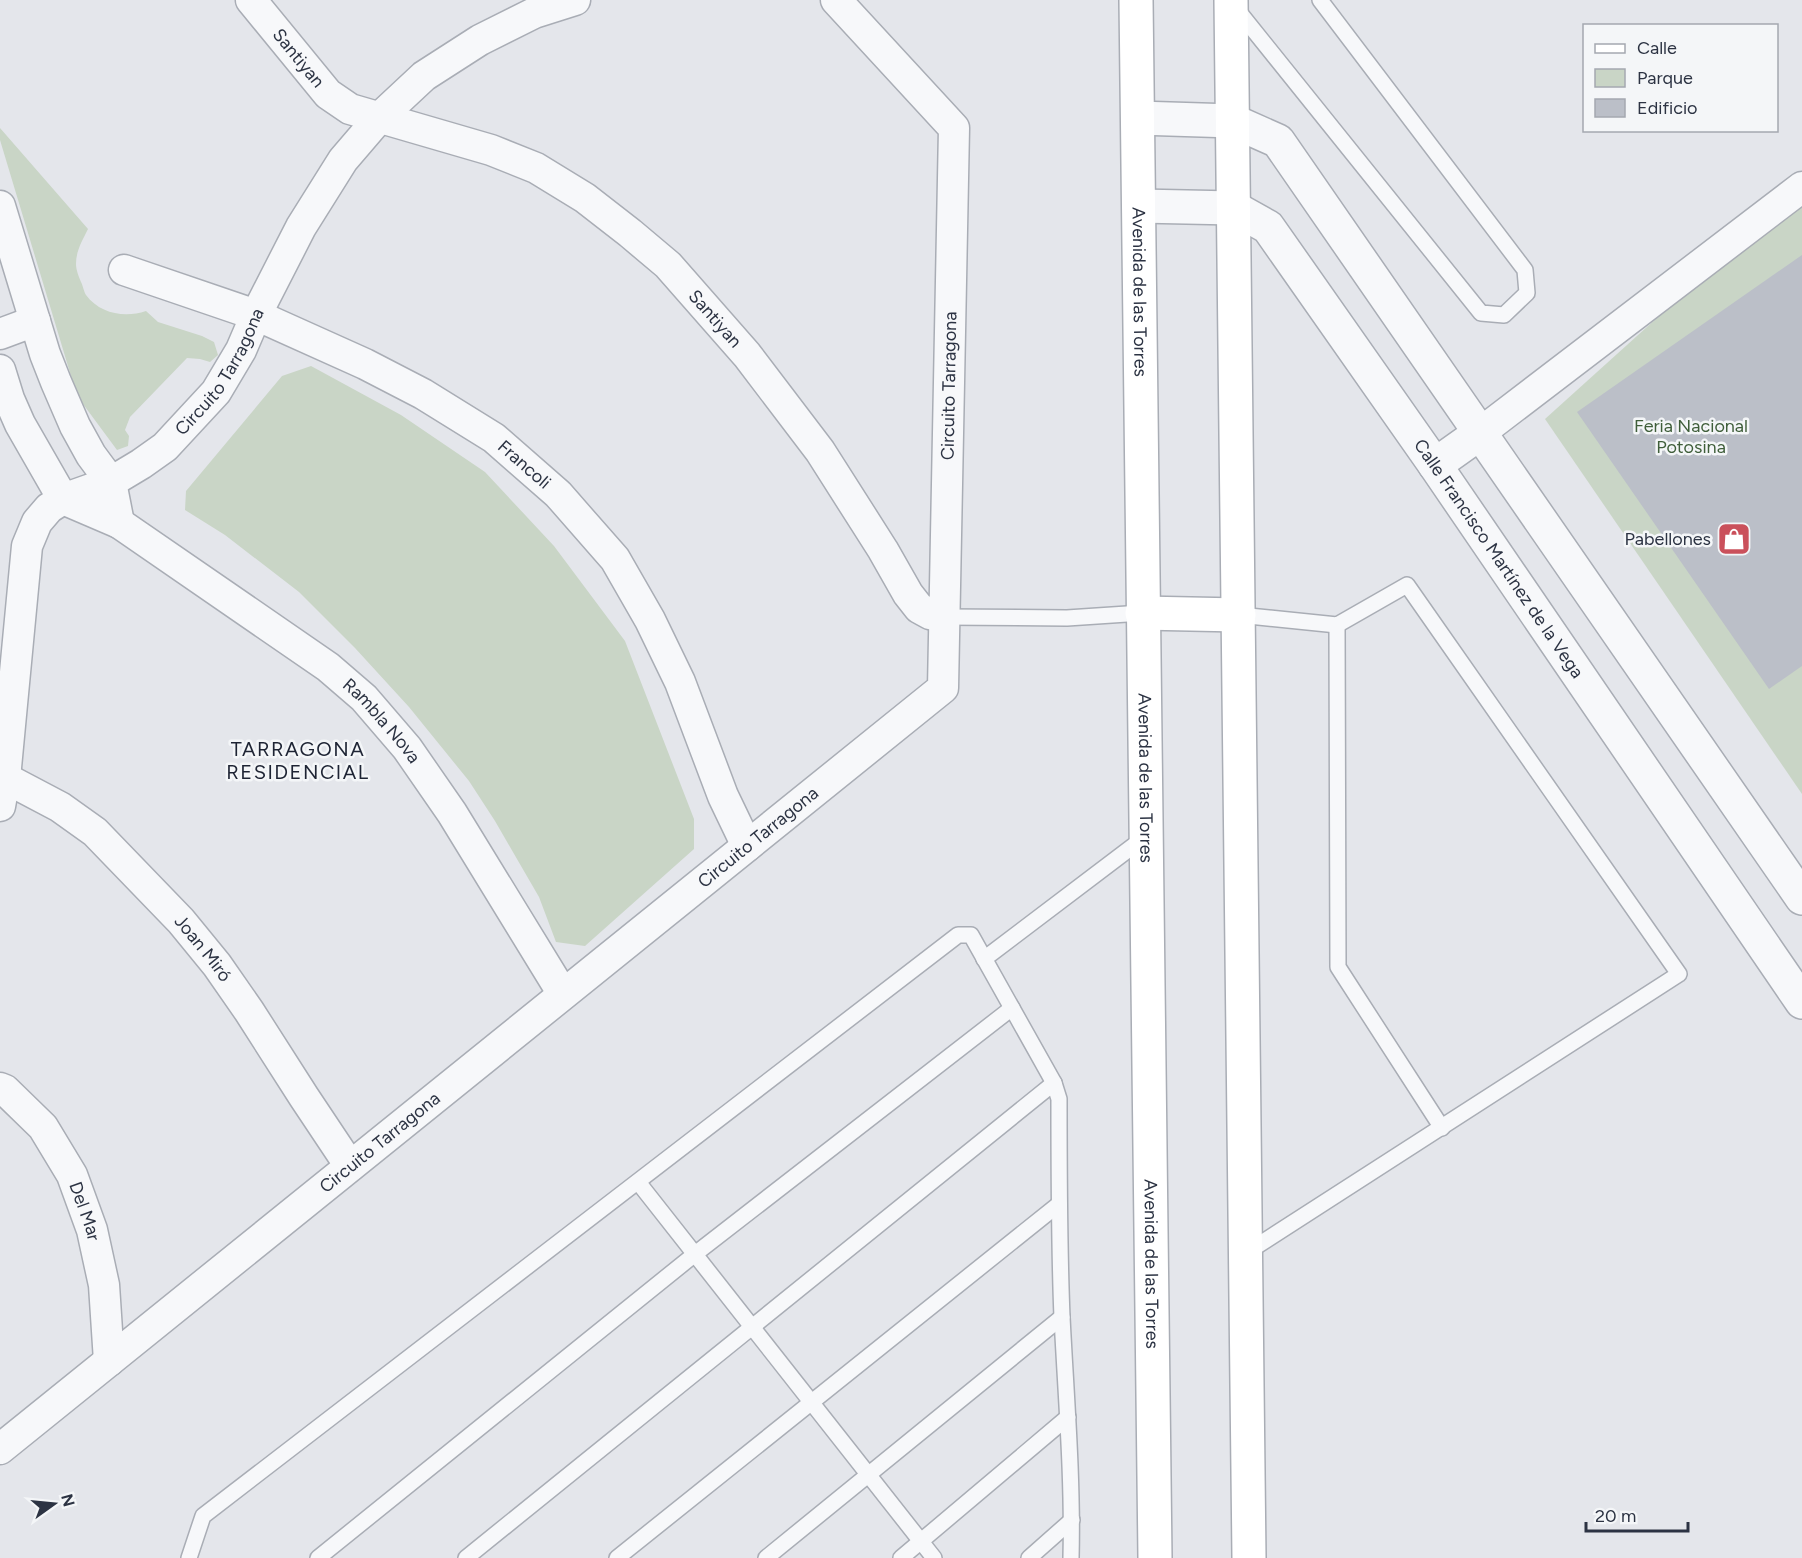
<svg xmlns="http://www.w3.org/2000/svg" width="1802" height="1558" font-family="Figtree,sans-serif">
  <style>
    .green { fill: #c9d5c6 }
    .building { fill: #bbbfc8 }
    .lines { fill: none; stroke-linecap: round; stroke-linejoin: round }
    .service-casing { stroke: #a9adb5; stroke-width: 18 }
    .minor-casing { stroke: #a9adb5; stroke-width: 33 }
    .tertiary-casing { stroke: #a9adb5; stroke-width: 36 }
    .secondary-casing { stroke: #a9adb5; stroke-width: 36 }
    .service { stroke: #f7f8fa; stroke-width: 15 }
    .minor { stroke: #f7f8fa; stroke-width: 30 }
    .tertiary { stroke: #f7f8fa; stroke-width: 33 }
    .secondary { stroke: #fff; stroke-width: 33 }
    .labels { text-anchor: middle; stroke-width: 5; stroke-linejoin: round; paint-order: stroke }
    .street-label { font-size: 18px; fill: #2c3343; stroke: #f4f6f8 }
    .park-label { font-size: 18px; fill: #3f5e3a; stroke: #f4f6f8 }
    .poi-label { font-size: 18px; fill: #2c3343; stroke: #f4f6f8; text-anchor: end }
    .neighbourhood-label { font-size: 20px; letter-spacing: 1.5px; fill: #1e2434; stroke: #f4f6f8 }
  </style>
  <rect width="100%" height="100%" fill="#e4e6eb"/>
  <g class="green">
    <path d="M0 128 88 229C82 241 76 251 76 264 76 270 79 277 81 282 83 286 84 292 86 295 100 314 125 318 146 311L158 322 202 336 214 342 218 355 210 362 200 359 187 358 130 417 125 430 129 436 128 446 117 450 83 404 74 386 0 140Z"/>
    <polygon points="1802,187 1802,794 1545,419"/>
    <polygon points="311,366 401,415 485,472 554,546 625,641 694,819 694,849 585,946 556,942 539,897 495,821 469,781 409,707 355,648 299,592 225,535 185,510 186,491 282,376"/>
  </g>
  <polygon class="building" points="1802,255 1802,666 1769,689 1577,412"/>
  <g class="lines">
    <defs>
      <g id="service">
        <polyline points="1235,7 1481,313 1504,315 1527,293 1525,270 1320,0"/>
        <polyline points="1239,615 1337,625 1407,585 1679,974 1246,1253"/>
        <polyline points="944,617 1067,618 1142,613"/>
        <polyline points="1337,625 1338,967 1442,1128"/>
        <polyline points="984,959 1145,837"/>
        <polyline points="638,1182 934,1558"/>
        <path d="M189 1558 203 1516 958 935H971L1054 1083 1059 1099C1059 1171 1059 1244 1062 1317 1066 1397 1073 1478 1071 1558"/>
        <polyline points="318,1558 695,1254 1012,1008"/>
        <polyline points="466,1558 1054,1083"/>
        <polyline points="617,1558 1059,1204"/>
        <polyline points="766,1558 1062,1317"/>
        <polyline points="901,1558 1068,1417"/>
        <polyline points="1029,1558 1072,1520"/>
      </g>
      <g id="minor">
        <path id="s1" d="M251 0 328 94 350 109 491 150 536 168 585 198 630 233 668 265 747 355 820 451 883 550 908 594 919 608 930 614 944 617"/>
        <polyline points="0,206 45,354 56,382 75,426 91,455 111,482 119,523 63,499 20,424 9,399 0,370"/>
        <path id="s2" d="M124 270 256 315 365 364 423 394 494 438 558 494 615 559 650 620 680 682 723 796 747 846"/>
        <polyline points="0,334 35,321"/>
        <polyline points="1480,433 1802,187"/>
        <path id="s3" d="M119 523 328 667 364 698 407 748 452 813 563 994"/>
        <path id="s4" d="M5 778 60 807 95 832 181 921 217 965 249 1011 304 1097 350 1166"/>
        <path id="s5" d="M0 806 5 778 27 546 37 522 49 508 63 499 111 482 141 464 165 447 216 392 241 350 256 315 301 227 343 160 379 118 424 76 480 40 534 13 575 0"/>
        <path id="s6" d="M0 1088 5 1090 43 1127 72 1175 92 1230 104 1285 109 1361"/>
        <path id="s7" d="M0 1449 943 688 954 128 836 0"/>
      </g>
      <g id="tertiary">
        <polyline points="1138,118 1233,121 1278,141 1802,898"/>
        <path id="s8" d="M1139 206 1234 208 1268 227 1435 465 1802 1002"/>
        <polyline points="1435,465 1480,433"/>
      </g>
      <g id="secondary">
        <path id="s9" d="M1136 0 1155 1558"/>
        <polyline points="1231,0 1249,1558"/>
        <polyline points="1142,613 1239,615"/>
      </g>
    </defs>
    <use href="#service" class="service-casing"/>
    <use href="#minor" class="minor-casing"/>
    <use href="#tertiary" class="tertiary-casing"/>
    <use href="#secondary" class="secondary-casing"/>
    <use href="#service" class="service"/>
    <use href="#minor" class="minor"/>
    <use href="#tertiary" class="tertiary"/>
    <use href="#secondary" class="secondary"/>
  </g>
  <defs>
    <symbol id="shop-square" viewBox="-11 -11 22 22"><rect x="-9" y="-9" width="18" height="18" rx="4" fill="#ca505b" stroke="#f4f6f8"/><path d="M-5-2.5h2.3a2.7 3.5 0 0 1 5.4 0H5L5.5 6h-11ZM-1.5-2.5h3a1.5 2.3 0 0 0-3 0Z" fill="#fff"/></symbol>
  </defs>
  <g fill-rule="evenodd">
    <use href="#shop-square" x="1715" y="520" width="38" height="38"/>
  </g>
  <g class="labels">
    <g class="street-label">
      <text dy="6" stroke="none"><textPath href="#s1" startOffset="75">Santiyan</textPath></text>
      <text dy="6" stroke="none"><textPath href="#s9" startOffset="292">Avenida de las Torres</textPath></text>
      <text dy="6" stroke="none"><textPath href="#s1" startOffset="579">Santiyan</textPath></text>
      <text dy="6" stroke="none"><textPath href="#s5" startOffset="532">Circuito Tarragona</textPath></text>
      <text dy="6" stroke="none"><textPath href="#s7" startOffset="1514">Circuito Tarragona</textPath></text>
      <text dy="6" stroke="none"><textPath href="#s2" startOffset="448">Francoli</textPath></text>
      <text dy="6" stroke="none"><textPath href="#s8" startOffset="538">Calle Francisco Martínez de la Vega</textPath></text>
      <text dy="6" stroke="none"><textPath href="#s3" startOffset="330">Rambla Nova</textPath></text>
      <text dy="6" stroke="none"><textPath href="#s9" startOffset="778">Avenida de las Torres</textPath></text>
      <text dy="6" stroke="none"><textPath href="#s7" startOffset="974">Circuito Tarragona</textPath></text>
      <text dy="6" stroke="none"><textPath href="#s4" startOffset="264">Joan Miró</textPath></text>
      <text dy="6" stroke="none"><textPath href="#s7" startOffset="488">Circuito Tarragona</textPath></text>
      <text dy="6" stroke="none"><textPath href="#s6" startOffset="153">Del Mar</textPath></text>
      <text dy="6" stroke="none"><textPath href="#s9" startOffset="1264">Avenida de las Torres</textPath></text>
    </g>
    <g class="park-label">
      <text x="1691" y="432">Feria Nacional<tspan x="1691" dy="21">Potosina</tspan></text>
    </g>
    <g class="poi-label">
      <text x="1711" y="545">Pabellones</text>
    </g>
    <g class="neighbourhood-label">
      <text x="298" y="756">TARRAGONA<tspan x="298" dy="23">RESIDENCIAL</tspan></text>
    </g>
  </g>
  <rect x="1583" y="24" width="195" height="108" fill="#f4f6f8" stroke="#a4a8b0" stroke-width="1.5"/>
  <rect x="1595" y="44" width="30" height="9" fill="#ffffff" stroke="#a4a8b0" stroke-width="1.5"/>
  <text x="1637" y="54" font-size="18" fill="#2c3343">Calle</text>
  <rect x="1595" y="69" width="30" height="18" fill="#c9d5c6" stroke="#a4a8b0" stroke-width="1.5"/>
  <text x="1637" y="84" font-size="18" fill="#2c3343">Parque</text>
  <rect x="1595" y="99" width="30" height="18" fill="#bbbfc8" stroke="#a4a8b0" stroke-width="1.5"/>
  <text x="1637" y="114" font-size="18" fill="#2c3343">Edificio</text>
  <g transform="translate(54 1504) rotate(75)" stroke="#f4f6f8" stroke-width="4.5" paint-order="stroke">
  <path d="M0-4.5L10 22L0 15L-10 22Z" fill="#2c3343"/>
  <text y="-9" font-size="16" font-weight="bold" text-anchor="middle" fill="#2c3343">N</text>
  </g>
  <path d="M1586 1522v9h102v-9" fill="none" stroke="#2c3343" stroke-width="3"/>
  <text x="1595" y="1522" font-size="18" fill="#2c3343" stroke="#f4f6f8" stroke-width="4.5" paint-order="stroke">20 m</text>
</svg>
